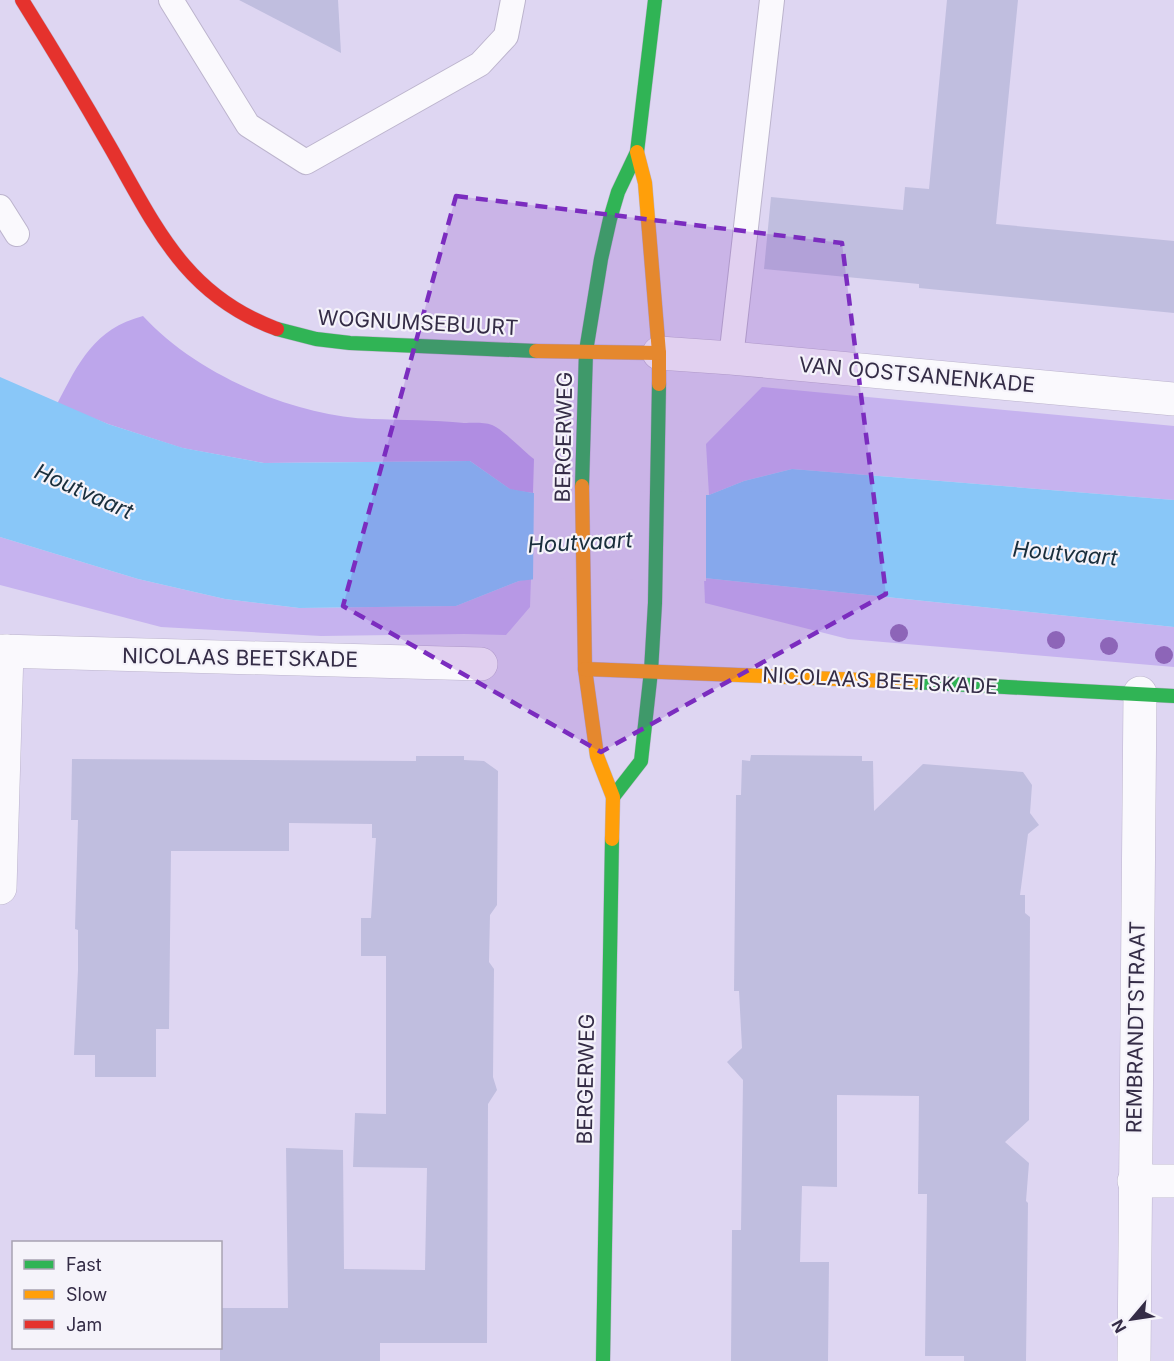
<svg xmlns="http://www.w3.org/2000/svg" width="1174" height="1361" font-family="Inter,sans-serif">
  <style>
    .green { fill: #c6b3ef }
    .forest { fill: #bda6eb }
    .water { fill: #89c7f8 }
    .pier { fill: #ded6f2 }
    .building { fill: #c0bedf }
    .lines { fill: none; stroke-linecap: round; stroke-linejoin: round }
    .lane-casing { stroke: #bcb4cd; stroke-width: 26 }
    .street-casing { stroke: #bcb4cd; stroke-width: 34 }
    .fast-casing { stroke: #bcb4cd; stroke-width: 15 }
    .slow-casing { stroke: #bcb4cd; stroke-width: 15 }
    .jam-casing { stroke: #bcb4cd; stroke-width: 15 }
    .lane { stroke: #faf9fd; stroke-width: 24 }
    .street { stroke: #faf9fd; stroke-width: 33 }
    .fast { stroke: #30b455; stroke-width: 14 }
    .slow { stroke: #ff9f0a; stroke-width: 14 }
    .jam { stroke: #e5322d; stroke-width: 14 }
    .tree { fill: #8d65b8 }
    .marked { fill: #7b2cbf; fill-opacity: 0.2; stroke: #7b2cbf; stroke-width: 4.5; stroke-dasharray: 12 8; stroke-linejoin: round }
    .labels { text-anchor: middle; stroke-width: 4.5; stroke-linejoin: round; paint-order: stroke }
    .street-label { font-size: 21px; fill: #342c46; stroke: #f5f3fa }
    .water-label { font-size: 22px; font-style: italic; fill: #192e3c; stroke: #f5f3fa }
  </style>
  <rect width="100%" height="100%" fill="#ded6f2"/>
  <g class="green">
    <polygon points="762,387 1174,426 1174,500 792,469 744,481 709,495 706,444"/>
    <polygon points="0,537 138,579 225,599 299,608 456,606 519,581 531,578 530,607 506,635 464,634 321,636 161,627 0,585"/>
    <polygon points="704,578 1174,627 1174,667 848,639 705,603"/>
  </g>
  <path class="forest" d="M143 316C197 375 294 416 372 419 403 420 434 420 464 423 472 423 484 422 492 425 501 428 525 452 534 459L533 493 511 490 470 461 264 463 182 448 108 424 57 404C79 362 94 329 143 316Z"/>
  <polygon class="water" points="0,377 108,424 183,448 264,463 470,461 510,489 533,493 709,495 744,481 792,469 1174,500 1174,627 704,578 570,575 519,581 456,606 299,608 225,599 138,579 0,537"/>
  <polygon class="pier" points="534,491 706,492 706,581 570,578 533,581"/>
  <g class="building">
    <polygon points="239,0 338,0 341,53"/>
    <polygon points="947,0 1018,0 996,224 1174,241 1174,313 919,288 919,284 764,269 771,197 903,210 905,187 929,189"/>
    <polygon points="751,755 862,756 862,761 873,761 874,811 923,764 1023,772 1032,785 1030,813 1039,825 1028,834 1020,895 1025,895 1025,913 1030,917 1029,1120 1005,1142 1029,1163 1026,1201 1028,1203 1026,1361 964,1361 964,1356 925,1356 927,1194 918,1194 919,1096 837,1095 837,1187 802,1186 800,1262 829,1262 828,1361 731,1361 732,1230 741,1230 743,1080 727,1062 742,1048 739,991 734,991 736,795 741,795 742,760 750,761"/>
    <polygon points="416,756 464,756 464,760 484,761 498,771 497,905 490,915 489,962 494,969 493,1077 497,1090 488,1104 487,1343 380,1343 380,1361 220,1361 220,1308 288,1308 286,1148 343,1150 344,1269 425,1270 427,1168 353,1167 355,1113 386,1114 386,956 361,956 361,918 371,918 376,838 372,838 372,824 289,823 289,851 171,851 169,1029 156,1029 156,1077 95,1077 95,1055 74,1055 78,970 78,930 75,929 78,820 71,820 72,759 416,761"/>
  </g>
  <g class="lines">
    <defs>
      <g id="lane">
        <polyline points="171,0 248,125 306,162 480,64 506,36 513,0"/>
        <polyline points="0,207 17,234"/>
        <polyline points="731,358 772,0"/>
      </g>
      <g id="street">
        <polyline points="659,353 731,358 1174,399"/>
        <polyline points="0,651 481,664"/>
        <polyline points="0,888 7,651"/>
        <polyline points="1134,1181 1174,1181"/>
        <polyline points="1134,1361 1140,693"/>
      </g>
      <g id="fast">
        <polyline points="277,329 316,339 350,343 536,351"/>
        <polyline points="582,486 586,351 601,259 610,219 618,192 637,152 655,0"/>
        <polyline points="913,682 1174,696"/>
        <polyline points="613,797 641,761 651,671 655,603 659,384"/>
        <polyline points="603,1361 612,839"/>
      </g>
      <g id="slow">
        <polyline points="637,152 645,183 659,353 659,384"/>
        <polyline points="536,351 659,353"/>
        <polyline points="582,486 585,669 597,756 613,797 612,839"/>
        <polyline points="585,669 913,682"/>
      </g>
      <path id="jam" d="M22 0C52 48 81 96 109 145 155 225 184 295 277 329"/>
    </defs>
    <use href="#lane" class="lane-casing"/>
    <use href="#street" class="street-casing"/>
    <use href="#fast" class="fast-casing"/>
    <use href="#slow" class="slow-casing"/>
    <use href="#jam" class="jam-casing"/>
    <use href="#lane" class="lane"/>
    <use href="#street" class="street"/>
    <use href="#fast" class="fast"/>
    <use href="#slow" class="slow"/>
    <use href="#jam" class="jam"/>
  </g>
  <g class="tree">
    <circle cx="899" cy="633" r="9"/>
    <circle cx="1056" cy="640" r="9"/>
    <circle cx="1109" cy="646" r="9"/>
    <circle cx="1164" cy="655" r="9"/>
  </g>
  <path class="marked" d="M456 196 842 243 886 594 601 752 343 606Z"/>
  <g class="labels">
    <g class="street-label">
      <text transform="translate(418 323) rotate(3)" y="7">WOGNUMSEBUURT</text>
      <text transform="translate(917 375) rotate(5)" y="7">VAN OOSTSANENKADE</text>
      <text transform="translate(564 437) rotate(-89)" y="7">BERGERWEG</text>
      <text transform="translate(240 658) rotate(1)" y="7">NICOLAAS BEETSKADE</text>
      <text transform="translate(880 681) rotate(3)" y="7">NICOLAAS BEETSKADE</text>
      <text transform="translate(1136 1027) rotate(-89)" y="7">REMBRANDTSTRAAT</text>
      <text transform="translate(586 1079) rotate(-89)" y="7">BERGERWEG</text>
    </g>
    <g class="water-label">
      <text transform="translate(84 491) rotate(24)" y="8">Houtvaart</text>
      <text transform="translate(580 542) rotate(-3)" y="8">Houtvaart</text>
      <text transform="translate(1065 553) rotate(5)" y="8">Houtvaart</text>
    </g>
  </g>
  <rect x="12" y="1241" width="210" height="108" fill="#f5f3fa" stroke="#a8a3b2" stroke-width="1.5"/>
  <rect x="24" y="1260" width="30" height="9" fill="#30b455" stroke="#a8a3b2" stroke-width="1.5"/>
  <text x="66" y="1271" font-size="18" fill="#342c46">Fast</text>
  <rect x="24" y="1290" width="30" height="9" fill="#ff9f0a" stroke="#a8a3b2" stroke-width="1.5"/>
  <text x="66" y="1301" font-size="18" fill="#342c46">Slow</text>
  <rect x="24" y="1320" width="30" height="9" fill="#e5322d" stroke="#a8a3b2" stroke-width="1.5"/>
  <text x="66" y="1331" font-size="18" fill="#342c46">Jam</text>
  <g transform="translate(1132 1319) rotate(241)" stroke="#f5f3fa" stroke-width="4.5" paint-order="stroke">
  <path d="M0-4.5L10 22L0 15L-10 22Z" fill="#342c46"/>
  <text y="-9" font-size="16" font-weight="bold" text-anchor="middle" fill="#342c46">N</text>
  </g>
</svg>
